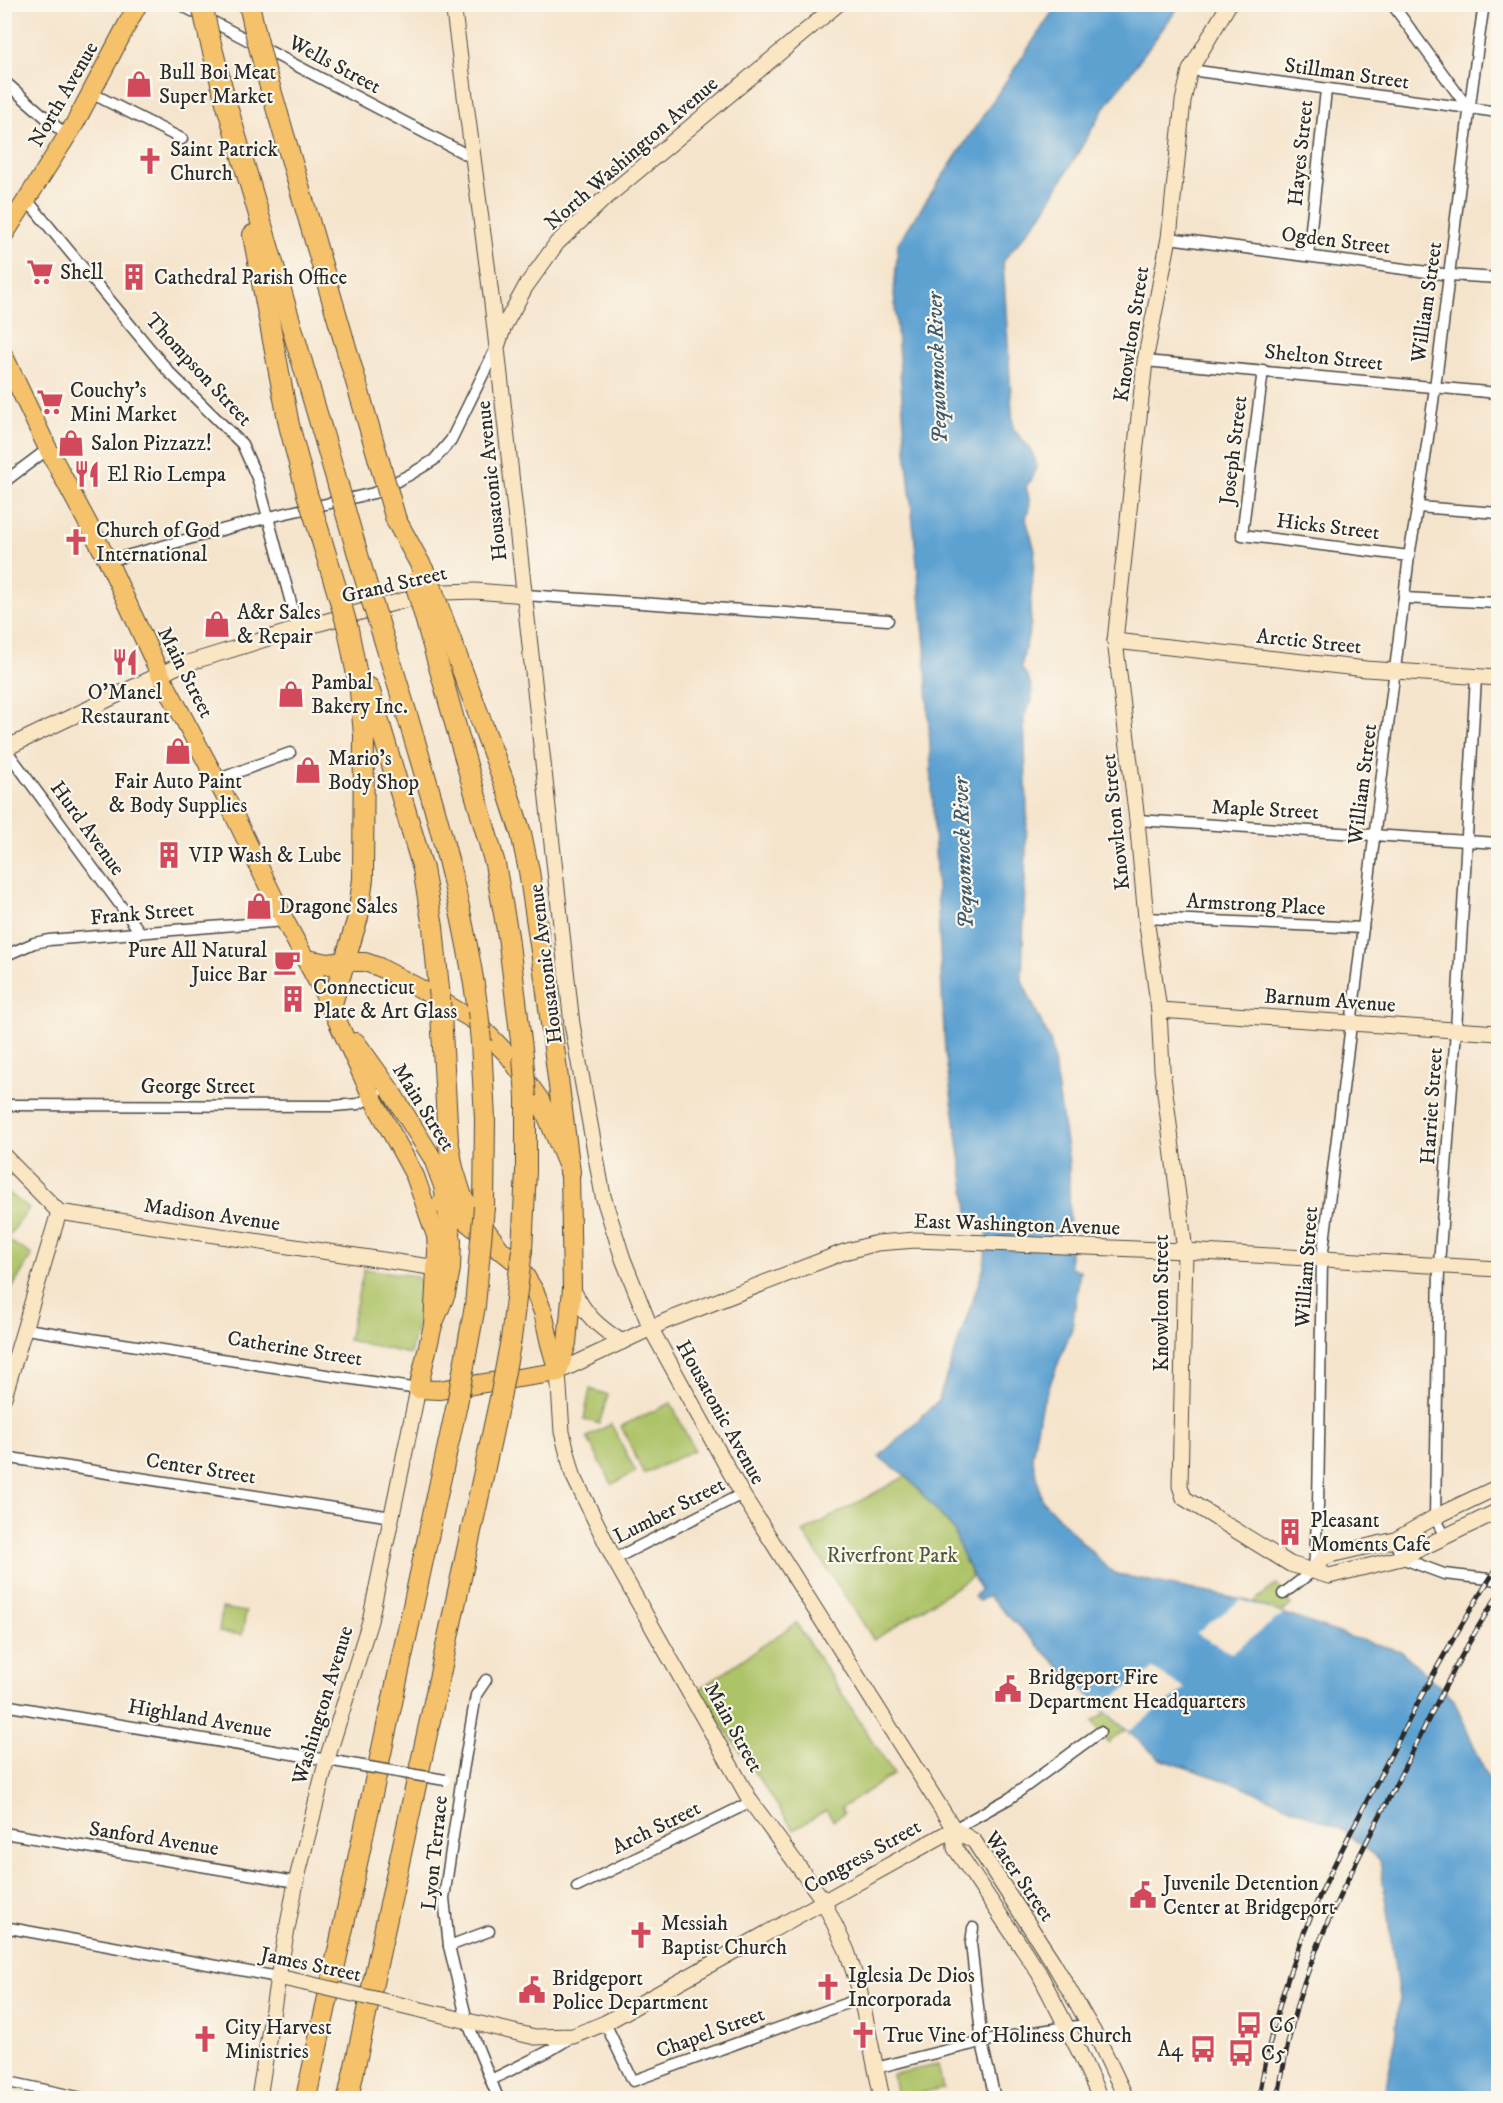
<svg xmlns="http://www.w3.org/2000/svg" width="1503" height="2103" font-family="'IM FELL DW Pica',serif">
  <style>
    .green { fill: #adc367; stroke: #6c7749; stroke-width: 1.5 }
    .water { fill: #5da1d1; stroke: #44667e; stroke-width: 1.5 }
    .pier { fill: #f5e4cc }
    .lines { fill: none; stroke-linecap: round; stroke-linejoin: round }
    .street-casing { stroke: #494743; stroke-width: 13 }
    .secondary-casing { stroke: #494743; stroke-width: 17 }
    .primary-casing { stroke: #494743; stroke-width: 20 }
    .highway-casing { stroke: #494743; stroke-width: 22 }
    .street { stroke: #fff; stroke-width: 10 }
    .secondary { stroke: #fbe6c4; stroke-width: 15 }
    .primary { stroke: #f5c16b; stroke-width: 18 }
    .highway { stroke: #f5c16b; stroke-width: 20 }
    .rail-casing { stroke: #2b2b2b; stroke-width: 5 }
    .rail { stroke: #fbf7ec; stroke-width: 3; stroke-dasharray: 9; stroke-linecap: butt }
    .street-bridge-casing { stroke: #494743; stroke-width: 13; stroke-linecap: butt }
    .secondary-bridge-casing { stroke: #494743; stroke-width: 17; stroke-linecap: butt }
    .highway-bridge-casing { stroke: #494743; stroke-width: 22; stroke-linecap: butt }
    .street-bridge { stroke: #fff; stroke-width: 10 }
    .secondary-bridge { stroke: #fbe6c4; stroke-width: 15 }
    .highway-bridge { stroke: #f5c16b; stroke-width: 20 }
    .labels { text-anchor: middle; stroke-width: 4.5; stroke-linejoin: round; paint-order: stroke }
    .street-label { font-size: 21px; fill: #2b2b2b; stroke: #fbf7ec }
    .poi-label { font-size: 21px; fill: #2b2b2b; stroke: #fbf7ec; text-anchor: start }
    .park-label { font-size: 21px; fill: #52593d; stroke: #fbf7ec }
    .water-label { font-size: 22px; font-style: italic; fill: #3f5a6d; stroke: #fbf7ec }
  </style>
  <rect width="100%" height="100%" fill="#fbf7ec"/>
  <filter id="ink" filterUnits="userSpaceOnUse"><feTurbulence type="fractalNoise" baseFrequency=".0167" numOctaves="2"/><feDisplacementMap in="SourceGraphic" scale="12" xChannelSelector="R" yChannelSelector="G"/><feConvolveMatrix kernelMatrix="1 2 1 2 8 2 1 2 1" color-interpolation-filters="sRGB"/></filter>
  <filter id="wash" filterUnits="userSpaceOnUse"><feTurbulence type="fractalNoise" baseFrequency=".008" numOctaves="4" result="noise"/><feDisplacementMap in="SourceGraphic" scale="24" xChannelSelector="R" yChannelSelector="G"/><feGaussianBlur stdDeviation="1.35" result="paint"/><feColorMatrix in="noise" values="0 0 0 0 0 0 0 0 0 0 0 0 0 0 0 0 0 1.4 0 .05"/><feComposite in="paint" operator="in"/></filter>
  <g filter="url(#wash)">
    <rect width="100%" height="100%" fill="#f5e4cc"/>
    <g class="green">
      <polygon points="5,1190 29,1209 5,1241"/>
      <polygon points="9,1241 32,1255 8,1295 5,1293 5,1249"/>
      <polygon points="364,1269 416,1276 425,1289 410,1354 348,1340"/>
      <polygon points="590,1389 608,1395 599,1424 584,1419"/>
      <polygon points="671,1403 694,1450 644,1474 621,1426"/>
      <polygon points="611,1424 636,1472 612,1484 587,1437"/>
      <polygon points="906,1476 954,1530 961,1552 972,1577 874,1640 803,1532"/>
      <polygon points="1277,1584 1291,1605 1229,1650 1205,1639"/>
      <polygon points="222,1608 246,1612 242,1635 219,1632"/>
      <polygon points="796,1623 894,1774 841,1808 844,1813 833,1820 826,1810 794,1830 698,1690"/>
      <polygon points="1157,1674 1182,1687 1108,1743 1093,1722"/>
      <polygon points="938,2065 943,2088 897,2098 893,2074"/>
    </g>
    <path class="water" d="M1057 5H1180L1103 110 1042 214 1003 261 1013 429C1029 446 1048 465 1026 486L1030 503 1026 519 1035 550 1030 608 1031 623 1021 667 1028 677 1032 689V701L1024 716 1027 813 1022 981 1051 1043 1069 1163 1070 1268 1080 1270 1072 1328 1041 1407 1032 1456 1042 1500 1107 1568 1116 1574 1248 1601 1350 1637 1401 1651 1454 1700 1498 1801V2098H1383L1394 2049 1399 1998 1380 1860 1343 1830 1242 1786 1160 1759 1100 1707 988 1596 979 1601 974 1597 980 1590 961 1552 954 1530 906 1476 879 1457 938 1401 984 1267 989 1221 969 1217 945 1052 925 646 906 450 894 292 898 243Z"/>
    <g class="pier">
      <polygon points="1241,1600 1283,1614 1231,1653 1196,1633"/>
      <polygon points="1153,1669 1185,1689 1129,1731 1100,1707"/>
    </g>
  </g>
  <g filter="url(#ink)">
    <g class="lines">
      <defs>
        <g id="street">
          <polyline points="179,4 473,158"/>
          <polyline points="1392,4 1468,108"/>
          <polyline points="1190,70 1498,112"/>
          <polyline points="4,81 67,136"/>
          <polyline points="91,93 182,139"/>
          <polyline points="27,200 169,372 242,444 258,480 298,629"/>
          <polyline points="1169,238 1450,275 1498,278"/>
          <polyline points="1308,256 1326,90"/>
          <polyline points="1145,361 1498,393"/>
          <polyline points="1263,370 1242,535 1409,556"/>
          <polyline points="4,482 48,449"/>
          <polyline points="1418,507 1498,513"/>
          <polyline points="108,561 269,517 374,493 411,474 434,460 451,440 497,346"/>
          <polyline points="525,595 888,620"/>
          <polyline points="1404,598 1498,603"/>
          <polyline points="4,747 140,932"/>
          <polyline points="216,780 290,753"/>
          <polyline points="1137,820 1498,843"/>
          <polyline points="1146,918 1363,928"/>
          <polyline points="4,956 34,943 49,940 285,921"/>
          <polyline points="4,1105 334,1106 358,1104 377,1094"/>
          <polyline points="26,1329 418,1389"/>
          <polyline points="4,1457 392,1517"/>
          <polyline points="1445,1537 1435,1517 1439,1265 1456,1030 1476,677"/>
          <polyline points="1395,1540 1401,1558 1444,1574 1498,1580"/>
          <polyline points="614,1559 742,1494"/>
          <path d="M1283 1594 1314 1570 1318 1506 1322 1259 1409 556C1442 374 1456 188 1484 4"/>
          <polyline points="486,1680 476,1695 461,1783 444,1898 449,1946 467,2021 498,2098"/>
          <polyline points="4,1705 351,1764"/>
          <polyline points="954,1829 1010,1798 1100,1732"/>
          <polyline points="4,1833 296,1882"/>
          <polyline points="577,1887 751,1802"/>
          <polyline points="4,1927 278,1977"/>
          <polyline points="973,1928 971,1943 982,2043 995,2098"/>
          <polyline points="449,1946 489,1931"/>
          <polyline points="605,2023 633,2081 861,1998"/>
          <path d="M876 2068C946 2050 1018 2031 1090 2025"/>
          <polyline points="491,2080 549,2051 572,2037"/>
          <polyline points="4,2081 82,2098"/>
        </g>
        <g id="secondary">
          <polyline points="453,4 492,303 572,1024 603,1196 623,1259 651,1329 742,1494 954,1829 974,1841 1053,1962 1100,2043 1126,2098"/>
          <polyline points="1229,4 1190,70 1183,101 1169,238 1145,361 1115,641 1137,820 1146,918 1159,1010 1162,1069 1185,1251 1180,1486 1184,1498 1290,1564 1329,1576 1401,1558 1498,1511"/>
          <polyline points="498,344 504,326 526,286 557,243 603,200 838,4"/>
          <polyline points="1115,641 1366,669 1498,678"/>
          <polyline points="4,749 178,666 298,629 416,597 445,592 475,591 525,595"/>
          <polyline points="1159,1010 1498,1033"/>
          <polyline points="4,1156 59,1212 437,1268"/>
          <path d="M572 1288C585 1315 597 1326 622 1342"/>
          <polyline points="4,1397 59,1212"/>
          <polyline points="1314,1570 1324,1558 1330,1555 1395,1540 1435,1517 1498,1487"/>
          <polyline points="954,1829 955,1848 1039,1973 1079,2051 1100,2098"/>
          <polyline points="278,1977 305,1983"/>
          <polyline points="392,2003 535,2037 573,2036 605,2023 954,1829"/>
          <polyline points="259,2098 278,1977 296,1882 327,1759 370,1621 418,1389"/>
          <polyline points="882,2098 859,1988 847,1951 823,1900 751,1802 614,1559 573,1475 562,1432 558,1372 666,1321 844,1252 877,1243 916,1240 1185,1251 1498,1269"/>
        </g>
        <g id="primary">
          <polyline points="4,235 74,125 138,4"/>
          <polyline points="4,356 48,449 108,561 160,674 225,796 285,921 331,1007 372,1097 415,1176 436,1236 437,1251 433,1325"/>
          <polyline points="344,962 365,962 379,967 419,988 475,1021 509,1056 540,1100 570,1172 572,1288 567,1343 558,1372"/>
          <polyline points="356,1042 389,1088 433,1159 443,1186 452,1241 451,1269 446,1294 433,1325 418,1389 439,1390 558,1372"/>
          <polyline points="441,1204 458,1215 518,1264 535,1292 543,1312 550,1344 558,1372"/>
        </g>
        <g id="highway">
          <polyline points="249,4 255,31"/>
          <polyline points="209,36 225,99 338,485"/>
          <polyline points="264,66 382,471"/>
          <polyline points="253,235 289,425 307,494"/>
          <polyline points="345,510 370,596"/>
          <polyline points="315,518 341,604"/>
          <polyline points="396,520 429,580"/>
          <polyline points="437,603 508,793 521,833 529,871 546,985 570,1172"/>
          <polyline points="422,607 495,864 508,936 523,1057"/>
          <path d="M378 620C418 751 459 875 478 1011"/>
          <polyline points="369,688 423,869 433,927 439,989"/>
          <polyline points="307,960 329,964 344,962"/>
          <polyline points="331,1007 358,917 363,879 364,735 360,691 348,629"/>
          <polyline points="441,1013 448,1140 453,1168 461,1194 468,1207 499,1249"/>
          <polyline points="481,1042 485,1119 484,1207"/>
          <polyline points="522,1250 526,1171 526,1097"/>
          <polyline points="306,2098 457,1404"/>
          <polyline points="348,2098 500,1398"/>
        </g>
      </defs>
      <use href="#street" class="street-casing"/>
      <use href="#secondary" class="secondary-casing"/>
      <use href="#primary" class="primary-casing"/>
      <use href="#highway" class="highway-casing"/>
      <use href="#street" class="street"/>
      <use href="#secondary" class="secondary"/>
      <use href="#primary" class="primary"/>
      <use href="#highway" class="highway"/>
      <defs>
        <g id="rail">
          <path d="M1259 2098C1267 2048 1280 1997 1298 1949 1321 1885 1355 1825 1386 1764 1421 1696 1456 1630 1498 1566"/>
          <path d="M1278 2098C1283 2067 1289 2035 1297 2005 1320 1926 1362 1852 1398 1780 1430 1717 1460 1653 1498 1595"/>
        </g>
      </defs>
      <use href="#rail" class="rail-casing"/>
      <use href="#rail" class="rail"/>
      <defs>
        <polyline id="street-bridge" points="351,1764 445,1780"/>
        <polyline id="secondary-bridge" points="305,1983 392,2003"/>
        <g id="highway-bridge">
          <polyline points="202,5 209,36"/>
          <polyline points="255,31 264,66"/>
          <polyline points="382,471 396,520"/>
          <polyline points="338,485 345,510"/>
          <polyline points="307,494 315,518"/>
          <polyline points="429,580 437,603"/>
          <polyline points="415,582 422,607"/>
          <polyline points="370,596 378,620"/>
          <polyline points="341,604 348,629"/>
          <polyline points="439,989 441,1013"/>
          <polyline points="478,1011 481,1042"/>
          <polyline points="523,1057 526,1097"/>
          <polyline points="500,1398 511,1339 522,1250"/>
          <polyline points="457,1404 475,1306 484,1207"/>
        </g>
      </defs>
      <use href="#street-bridge" class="street-bridge-casing"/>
      <use href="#secondary-bridge" class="secondary-bridge-casing"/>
      <use href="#highway-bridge" class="highway-bridge-casing"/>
      <use href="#street-bridge" class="street-bridge"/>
      <use href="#secondary-bridge" class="secondary-bridge"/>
      <use href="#highway-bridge" class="highway-bridge"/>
    </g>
  </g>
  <defs>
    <symbol id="shop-bare" viewBox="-9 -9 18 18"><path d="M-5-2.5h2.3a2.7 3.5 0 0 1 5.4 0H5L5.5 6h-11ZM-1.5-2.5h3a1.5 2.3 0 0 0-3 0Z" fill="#d1495b" stroke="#fbf7ec" stroke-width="2.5" paint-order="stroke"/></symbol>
    <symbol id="church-bare" viewBox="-9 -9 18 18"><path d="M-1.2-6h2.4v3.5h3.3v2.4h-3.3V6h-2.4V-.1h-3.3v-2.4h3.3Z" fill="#d1495b" stroke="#fbf7ec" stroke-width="2.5" paint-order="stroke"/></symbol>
    <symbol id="supermarket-bare" viewBox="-9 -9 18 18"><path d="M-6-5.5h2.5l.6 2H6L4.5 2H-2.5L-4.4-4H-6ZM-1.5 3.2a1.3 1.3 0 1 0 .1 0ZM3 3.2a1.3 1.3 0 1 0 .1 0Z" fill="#d1495b" stroke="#fbf7ec" stroke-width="2.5" paint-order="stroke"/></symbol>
    <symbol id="building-bare" viewBox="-9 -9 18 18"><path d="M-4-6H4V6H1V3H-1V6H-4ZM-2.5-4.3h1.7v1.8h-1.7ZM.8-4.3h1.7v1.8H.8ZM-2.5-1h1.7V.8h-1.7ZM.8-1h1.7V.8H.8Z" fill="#d1495b" stroke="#fbf7ec" stroke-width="2.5" paint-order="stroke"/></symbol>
    <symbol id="restaurant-bare" viewBox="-9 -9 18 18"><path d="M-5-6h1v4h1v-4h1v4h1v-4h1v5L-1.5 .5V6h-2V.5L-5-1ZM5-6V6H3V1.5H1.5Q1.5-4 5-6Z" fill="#d1495b" stroke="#fbf7ec" stroke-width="2.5" paint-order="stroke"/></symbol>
    <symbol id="cafe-bare" viewBox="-9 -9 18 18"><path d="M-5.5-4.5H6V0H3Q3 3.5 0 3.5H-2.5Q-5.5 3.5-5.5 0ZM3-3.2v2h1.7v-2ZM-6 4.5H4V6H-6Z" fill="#d1495b" stroke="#fbf7ec" stroke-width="2.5" paint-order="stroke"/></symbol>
    <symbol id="civic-bare" viewBox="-9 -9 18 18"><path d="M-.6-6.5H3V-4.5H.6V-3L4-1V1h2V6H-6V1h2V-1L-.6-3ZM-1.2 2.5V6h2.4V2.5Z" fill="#d1495b" stroke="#fbf7ec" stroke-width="2.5" paint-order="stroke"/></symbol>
    <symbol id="bus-bare" viewBox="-9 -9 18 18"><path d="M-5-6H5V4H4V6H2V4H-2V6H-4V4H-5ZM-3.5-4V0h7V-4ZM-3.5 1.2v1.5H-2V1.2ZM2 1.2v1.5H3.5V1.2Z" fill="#d1495b" stroke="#fbf7ec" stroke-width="2.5" paint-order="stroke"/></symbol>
  </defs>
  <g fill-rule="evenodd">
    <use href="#shop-bare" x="120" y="65" width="38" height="38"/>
    <use href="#church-bare" x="131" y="142" width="38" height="38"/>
    <use href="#supermarket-bare" x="21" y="253" width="38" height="38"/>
    <use href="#building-bare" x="115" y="258" width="38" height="38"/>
    <use href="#supermarket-bare" x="31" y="383" width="38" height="38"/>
    <use href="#shop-bare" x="52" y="424" width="38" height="38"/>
    <use href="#restaurant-bare" x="68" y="455" width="38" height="38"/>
    <use href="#church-bare" x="57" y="523" width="38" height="38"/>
    <use href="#shop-bare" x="198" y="605" width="38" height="38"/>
    <use href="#restaurant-bare" x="106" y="643" width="38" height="38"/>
    <use href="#shop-bare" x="272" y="675" width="38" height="38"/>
    <use href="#shop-bare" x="159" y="732" width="38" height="38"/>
    <use href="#shop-bare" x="289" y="751" width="38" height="38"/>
    <use href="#building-bare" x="150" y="836" width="38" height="38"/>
    <use href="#shop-bare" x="240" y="887" width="38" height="38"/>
    <use href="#cafe-bare" x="268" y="943" width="38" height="38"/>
    <use href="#building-bare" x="274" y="980" width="38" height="38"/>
    <use href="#building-bare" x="1271" y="1513" width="38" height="38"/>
    <use href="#civic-bare" x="989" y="1670" width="38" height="38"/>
    <use href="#civic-bare" x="1124" y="1876" width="38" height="38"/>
    <use href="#church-bare" x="622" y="1916" width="38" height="38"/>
    <use href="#church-bare" x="809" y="1968" width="38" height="38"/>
    <use href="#civic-bare" x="513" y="1971" width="38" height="38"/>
    <use href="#bus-bare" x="1230" y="2006" width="38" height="38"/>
    <use href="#church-bare" x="844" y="2016" width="38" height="38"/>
    <use href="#church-bare" x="186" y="2020" width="38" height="38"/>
    <use href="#bus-bare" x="1184" y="2030" width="38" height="38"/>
    <use href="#bus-bare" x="1222" y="2034" width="38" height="38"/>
  </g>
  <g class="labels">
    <g class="street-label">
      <text transform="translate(335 64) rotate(28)" y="7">Wells Street</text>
      <text transform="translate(1347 73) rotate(8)" y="7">Stillman Street</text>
      <text transform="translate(63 94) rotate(-60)" y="7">North Avenue</text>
      <text transform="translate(631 153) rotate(-41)" y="7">North Washington Avenue</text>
      <text transform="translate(1300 153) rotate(-84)" y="7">Hayes Street</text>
      <text transform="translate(1336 240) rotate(7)" y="7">Ogden Street</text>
      <text transform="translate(1426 302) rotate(-82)" y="7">William Street</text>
      <text transform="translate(1131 334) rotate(-81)" y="7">Knowlton Street</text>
      <text transform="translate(1324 357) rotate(6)" y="7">Shelton Street</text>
      <text transform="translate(199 369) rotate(47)" y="7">Thompson Street</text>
      <text transform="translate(1233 450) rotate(-83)" y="7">Joseph Street</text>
      <text transform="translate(491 481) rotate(-96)" y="7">Housatonic Avenue</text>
      <text transform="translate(1328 526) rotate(7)" y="7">Hicks Street</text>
      <text transform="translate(394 584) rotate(-13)" y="7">Grand Street</text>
      <text transform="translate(1309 641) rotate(6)" y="7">Arctic Street</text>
      <text transform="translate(186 672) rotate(63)" y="7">Main Street</text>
      <text transform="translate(1362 784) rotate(-83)" y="7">William Street</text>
      <text transform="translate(1265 809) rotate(3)" y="7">Maple Street</text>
      <text transform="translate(1115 822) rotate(-96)" y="7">Knowlton Street</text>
      <text transform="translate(88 828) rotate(54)" y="7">Hurd Avenue</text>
      <text transform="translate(1256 904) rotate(3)" y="7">Armstrong Place</text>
      <text transform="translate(142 913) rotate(-5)" y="7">Frank Street</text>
      <text transform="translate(545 964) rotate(-97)" y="7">Housatonic Avenue</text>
      <text transform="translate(1330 1000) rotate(4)" y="7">Barnum Avenue</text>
      <text x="198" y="1093">George Street</text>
      <text transform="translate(1431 1106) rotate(-86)" y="7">Harriet Street</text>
      <text transform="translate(424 1107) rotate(58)" y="7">Main Street</text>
      <text transform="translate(212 1214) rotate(8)" y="7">Madison Avenue</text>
      <text transform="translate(1017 1224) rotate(2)" y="7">East Washington Avenue</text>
      <text transform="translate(1306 1267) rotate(-86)" y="7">William Street</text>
      <text transform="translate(1161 1303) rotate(-90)" y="7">Knowlton Street</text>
      <text transform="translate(295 1348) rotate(9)" y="7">Catherine Street</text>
      <text transform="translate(721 1412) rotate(61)" y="7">Housatonic Avenue</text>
      <text transform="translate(201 1468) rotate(9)" y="7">Center Street</text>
      <text transform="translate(669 1510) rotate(-27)" y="7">Lumber Street</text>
      <text transform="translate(322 1705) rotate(-73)" y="7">Washington Avenue</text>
      <text transform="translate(200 1718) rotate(10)" y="7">Highland Avenue</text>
      <text transform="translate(734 1727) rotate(61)" y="7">Main Street</text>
      <text transform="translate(656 1827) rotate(-26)" y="7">Arch Street</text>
      <text transform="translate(154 1838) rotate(9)" y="7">Sanford Avenue</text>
      <text transform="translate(434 1853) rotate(-84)" y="7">Lyon Terrace</text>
      <text transform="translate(862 1856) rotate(-29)" y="7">Congress Street</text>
      <text transform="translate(1020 1876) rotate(55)" y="7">Water Street</text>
      <text transform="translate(311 1964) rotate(12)" y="7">James Street</text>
      <text transform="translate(710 2032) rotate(-20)" y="7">Chapel Street</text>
    </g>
    <g class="poi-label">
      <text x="159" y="79">Bull Boi Meat<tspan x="159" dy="24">Super Market</tspan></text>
      <text x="170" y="156">Saint Patrick<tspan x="170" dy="24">Church</tspan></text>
      <text x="60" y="279">Shell</text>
      <text x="154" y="284">Cathedral Parish Office</text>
      <text x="70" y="397">Couchy's<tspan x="70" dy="24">Mini Market</tspan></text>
      <text x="91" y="450">Salon Pizzazz!</text>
      <text x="107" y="481">El Rio Lempa</text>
      <text x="96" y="537">Church of God<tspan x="96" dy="24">International</tspan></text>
      <text x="237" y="619">A&amp;r Sales<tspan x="237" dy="24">&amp; Repair</tspan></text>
      <text x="311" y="689">Pambal<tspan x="311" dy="24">Bakery Inc.</tspan></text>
      <text x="125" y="699" text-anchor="middle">O'Manel<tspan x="125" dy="24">Restaurant</tspan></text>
      <text x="328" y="765">Mario's<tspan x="328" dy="24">Body Shop</tspan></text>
      <text x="178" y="788" text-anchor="middle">Fair Auto Paint<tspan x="178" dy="24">&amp; Body Supplies</tspan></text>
      <text x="189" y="862">VIP Wash &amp; Lube</text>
      <text x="279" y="913">Dragone Sales</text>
      <text x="267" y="957" text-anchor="end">Pure All Natural<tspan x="267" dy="24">Juice Bar</tspan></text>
      <text x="313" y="994">Connecticut<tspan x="313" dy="24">Plate &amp; Art Glass</tspan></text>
      <text x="1310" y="1527">Pleasant<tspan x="1310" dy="24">Moments Cafe</tspan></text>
      <text x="1028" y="1684">Bridgeport Fire<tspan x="1028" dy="24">Department Headquarters</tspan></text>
      <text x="1163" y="1890">Juvenile Detention<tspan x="1163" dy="24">Center at Bridgeport</tspan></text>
      <text x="661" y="1930">Messiah<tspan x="661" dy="24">Baptist Church</tspan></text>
      <text x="848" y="1982">Iglesia De Dios<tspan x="848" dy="24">Incorporada</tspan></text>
      <text x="552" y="1985">Bridgeport<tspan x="552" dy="24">Police Department</tspan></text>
      <text x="1269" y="2032">C6</text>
      <text x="225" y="2034">City Harvest<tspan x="225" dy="24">Ministries</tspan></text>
      <text x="883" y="2042">True Vine of Holiness Church</text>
      <text x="1183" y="2056" text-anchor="end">A4</text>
      <text x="1261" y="2060">C5</text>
    </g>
    <g class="park-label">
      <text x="892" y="1562">Riverfront Park</text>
    </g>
    <g class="water-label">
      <text transform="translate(936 368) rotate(-92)" y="8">Pequonnock River</text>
      <text transform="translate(962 853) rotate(-92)" y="8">Pequonnock River</text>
    </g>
  </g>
  <rect width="1503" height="2103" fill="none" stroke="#fbf7ec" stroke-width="24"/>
</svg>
